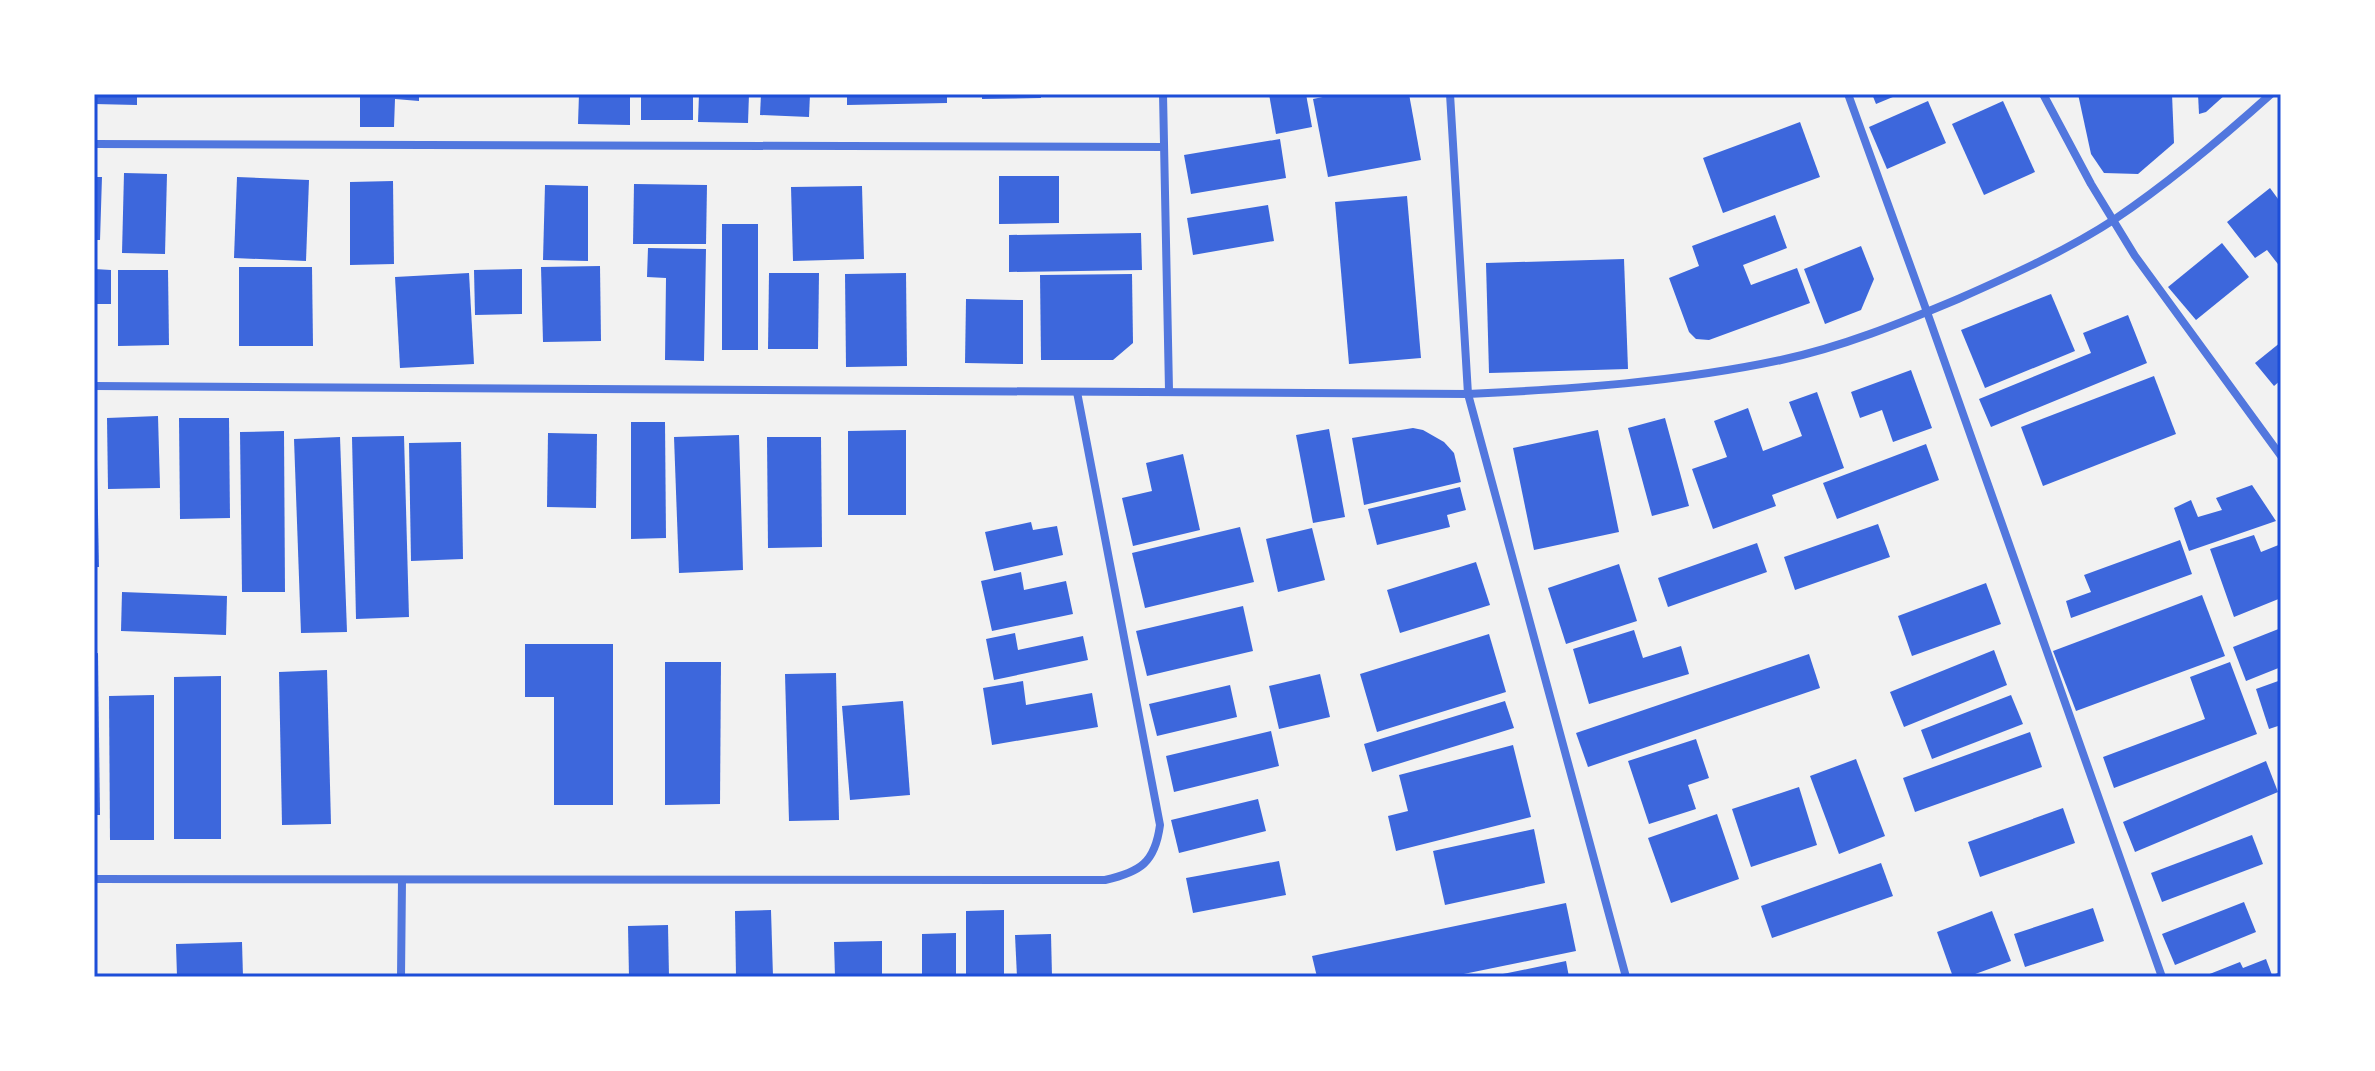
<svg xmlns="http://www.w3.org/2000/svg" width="2375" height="1071" font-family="'DejaVu Sans',sans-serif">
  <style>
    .building { fill: #3d67dc }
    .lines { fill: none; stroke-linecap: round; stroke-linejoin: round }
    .minor { stroke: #5277de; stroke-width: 8 }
    .neatline { fill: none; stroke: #1d4ed8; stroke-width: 3 }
  </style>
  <rect width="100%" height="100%" fill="#f2f2f2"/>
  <g class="building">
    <polygon points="94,94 137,94 137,105 94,104"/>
    <polygon points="360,94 419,94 419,101 395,99 394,127 360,127"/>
    <polygon points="579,94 630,94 630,125 578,124"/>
    <rect x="641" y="94" width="52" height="26"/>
    <polygon points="699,94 749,94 748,123 698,122"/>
    <polygon points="761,94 810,94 809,117 760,115"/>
    <polygon points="847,94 947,94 947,103 847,105"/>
    <polygon points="982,94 1041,94 1041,98 982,99"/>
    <polygon points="1269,94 1306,94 1312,127 1276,134"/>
    <polygon points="1337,94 1409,94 1421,160 1328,177 1313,99"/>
    <polygon points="1872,94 1900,94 1876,104"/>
    <polygon points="2078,94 2172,94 2174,143 2138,174 2104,173 2091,154"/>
    <polygon points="2198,94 2226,94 2206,112 2199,114"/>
    <polygon points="1928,101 1946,143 1887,169 1869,127"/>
    <polygon points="2003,101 2035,172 1984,195 1952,124"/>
    <polygon points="1800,122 1820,177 1723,213 1703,158"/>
    <polygon points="1280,139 1286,178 1191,194 1184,155"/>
    <polygon points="124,173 167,174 165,254 122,253"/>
    <polygon points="999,176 1059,176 1059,223 999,224"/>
    <polygon points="94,177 102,177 100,240 94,240"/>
    <polygon points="237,177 309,180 306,261 234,258"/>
    <polygon points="393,181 394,264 350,265 350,182"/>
    <polygon points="634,184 707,185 706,244 633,244"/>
    <polygon points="545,185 588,186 588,261 543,260"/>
    <polygon points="862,186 864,259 793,261 791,187"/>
    <polygon points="2270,188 2281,203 2281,268 2267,250 2255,258 2227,222"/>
    <polygon points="1407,196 1421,358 1349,364 1335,202"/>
    <polygon points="1268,205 1274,241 1193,255 1187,218"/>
    <polygon points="1775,215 1787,248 1743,265 1751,285 1797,268 1810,303 1709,340 1696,339 1689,332 1669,278 1699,266 1692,246"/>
    <rect x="722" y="224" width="36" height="126"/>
    <polygon points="1141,233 1142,270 1009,272 1009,235"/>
    <polygon points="2222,243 2249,277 2196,320 2168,287"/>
    <polygon points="1861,246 1874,279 1861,310 1825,324 1804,269"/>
    <polygon points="648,248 706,249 704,361 665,360 666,278 647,277"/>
    <polygon points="1624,259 1628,369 1489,373 1486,263"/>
    <polygon points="600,266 601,341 543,342 541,267"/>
    <polygon points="239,267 312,267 313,346 239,346"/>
    <polygon points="94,269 111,270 111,304 94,304"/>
    <polygon points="522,269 522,314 475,315 474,270"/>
    <polygon points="118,270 168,270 169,345 118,346"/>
    <polygon points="469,273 474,364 400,368 395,277"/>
    <polygon points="769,273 819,273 818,349 768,349"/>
    <polygon points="906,273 907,366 846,367 845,274"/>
    <polygon points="1132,274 1133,343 1113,360 1041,360 1040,275"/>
    <polygon points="2051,294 2075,351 1985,388 1961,330"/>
    <polygon points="966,299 1023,300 1023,364 965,363"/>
    <polygon points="2128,315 2147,363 1991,427 1979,399 2091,353 2083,333"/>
    <polygon points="2281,342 2281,380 2274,386 2255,363"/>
    <polygon points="1911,370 1932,428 1893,442 1882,410 1860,418 1851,392"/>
    <polygon points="2154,376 2176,434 2043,486 2021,427"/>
    <polygon points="1817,392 1844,468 1772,495 1776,506 1713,529 1692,469 1727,457 1714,421 1748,408 1763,451 1802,436 1789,402"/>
    <polygon points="158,416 160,488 108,489 107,418"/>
    <polygon points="179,418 229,418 230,518 180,519"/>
    <polygon points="1665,418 1689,506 1652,516 1628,428"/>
    <polygon points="631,422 665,422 666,538 631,539"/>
    <polygon points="1413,428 1423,430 1444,442 1454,453 1461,482 1364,505 1352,438"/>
    <polygon points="1329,429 1345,517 1313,523 1296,435"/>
    <polygon points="906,430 906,515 848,515 848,431"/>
    <polygon points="1598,430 1619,532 1534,550 1513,448"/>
    <polygon points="284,431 285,592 242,592 240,432"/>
    <polygon points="548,433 597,434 596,508 547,507"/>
    <polygon points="739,435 743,570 679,573 674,437"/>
    <polygon points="404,436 409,617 356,619 352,437"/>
    <polygon points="340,437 347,632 301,633 294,439"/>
    <polygon points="767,437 821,437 822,547 768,548"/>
    <polygon points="461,442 463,559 411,561 409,443"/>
    <polygon points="1926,444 1939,480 1837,519 1823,483"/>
    <polygon points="1183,454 1200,530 1133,546 1122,498 1152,491 1146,463"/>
    <polygon points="94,460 97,460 99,567 94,567"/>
    <polygon points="2252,485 2276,521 2189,551 2174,508 2191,500 2198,517 2222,510 2216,498"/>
    <polygon points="1460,487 1466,510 1447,515 1450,527 1377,545 1368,509"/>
    <polygon points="1031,522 1033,530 1057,526 1063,555 994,571 985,532"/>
    <polygon points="1878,524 1890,557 1795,590 1784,557"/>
    <polygon points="1240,527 1254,582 1145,608 1132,553"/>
    <polygon points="1312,528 1325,580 1278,592 1266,539"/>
    <polygon points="2254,535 2261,552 2281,544 2281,598 2234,617 2210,549"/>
    <polygon points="2180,540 2192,574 2071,618 2066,601 2091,592 2084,575"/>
    <polygon points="1757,543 1767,572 1668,607 1658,578"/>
    <polygon points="1476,562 1490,605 1400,633 1387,590"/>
    <polygon points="1619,564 1637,621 1566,644 1548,588"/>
    <polygon points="1021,572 1024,590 1066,581 1073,614 992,631 981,581"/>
    <polygon points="1986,583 2001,624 1912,656 1898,616"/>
    <polygon points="122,592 227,596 226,635 121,631"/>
    <polygon points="2202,595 2225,656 2076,711 2053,651"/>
    <polygon points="1243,606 1253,651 1147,676 1136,631"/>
    <polygon points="2281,628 2281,667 2246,681 2233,647"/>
    <polygon points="1634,630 1643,658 1681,646 1689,674 1589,704 1573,649"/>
    <polygon points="1015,633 1018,650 1083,636 1088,660 994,680 986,639"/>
    <polygon points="1489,634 1506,692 1377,732 1360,674"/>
    <polygon points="525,644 613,644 613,805 554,805 554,697 525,697"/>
    <polygon points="1994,650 2007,685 1904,727 1890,692"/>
    <polygon points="98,653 100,815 94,815 94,654"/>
    <polygon points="1809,654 1820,688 1588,767 1576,733"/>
    <polygon points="665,662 721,662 720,804 665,805"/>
    <polygon points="2230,662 2257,734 2114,788 2103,757 2205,719 2190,677"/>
    <polygon points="327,670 331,824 282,825 279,672"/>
    <polygon points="836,673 839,820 789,821 785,674"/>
    <polygon points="1320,674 1330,717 1279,729 1269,686"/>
    <polygon points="221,676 221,839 174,839 174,677"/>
    <polygon points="2281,680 2281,725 2269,729 2256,689"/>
    <polygon points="1023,681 1026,705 1092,693 1098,727 992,745 983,688"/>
    <polygon points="1230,685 1237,717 1157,736 1149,704"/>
    <polygon points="154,695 154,840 110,840 109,696"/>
    <polygon points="2011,695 2023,724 1932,759 1921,730"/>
    <polygon points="903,701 910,795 850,800 842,706"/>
    <polygon points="1505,701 1514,728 1372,772 1364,744"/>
    <polygon points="1271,731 1279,766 1174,792 1166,756"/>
    <polygon points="2030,732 2042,767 1915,812 1903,778"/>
    <polygon points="1696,739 1709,778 1688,785 1696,809 1649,824 1628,761"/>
    <polygon points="1513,745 1531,817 1396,851 1388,816 1408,811 1399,775"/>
    <polygon points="1856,759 1885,836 1839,854 1810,776"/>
    <polygon points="2266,761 2278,792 2135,852 2123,822"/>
    <polygon points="1799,787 1817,845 1751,867 1732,809"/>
    <polygon points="1258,799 1266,831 1179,853 1171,820"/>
    <polygon points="2063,808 2075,843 1980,877 1968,842"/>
    <polygon points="1717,814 1739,879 1671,903 1648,838"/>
    <polygon points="1534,829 1545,883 1445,905 1433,851"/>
    <polygon points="2252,835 2263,864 2162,902 2151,873"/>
    <polygon points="1279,861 1286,895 1193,913 1186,878"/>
    <polygon points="1881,863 1893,896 1772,938 1761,906"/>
    <polygon points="2244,902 2256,932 2175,965 2162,934"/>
    <polygon points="1566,903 1576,951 1449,977 1317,977 1312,956"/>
    <polygon points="2093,908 2104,941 2025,967 2014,934"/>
    <polygon points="771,910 773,977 736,977 735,911"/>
    <polygon points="1004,910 1004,977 966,977 966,911"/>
    <polygon points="1992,911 2011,961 1967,977 1953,977 1937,932"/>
    <polygon points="668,925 669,977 629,977 628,926"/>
    <polygon points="956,933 956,977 922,977 922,934"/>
    <polygon points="1051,934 1052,977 1017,977 1015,935"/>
    <polygon points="882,941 882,977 835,977 834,942"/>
    <polygon points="242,942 243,977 177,977 176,944"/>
    <polygon points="2266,959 2272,975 2281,972 2281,977 2202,977 2240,962 2243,968"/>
    <polygon points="1566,961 1569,977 1493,977 1493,976"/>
  </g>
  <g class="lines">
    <g class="minor">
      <polyline points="1163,94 1169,390"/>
      <polyline points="1450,94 1468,394 1626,977"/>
      <polyline points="1848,94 1927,312 2162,977"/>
      <polyline points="2043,94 2091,184 2135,256 2281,456"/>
      <polyline points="94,144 1164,147"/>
      <path d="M94 386 1468 394C1573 389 1678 382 1781 360 1842 347 1901 323 1958 299 2012 275 2066 251 2115 219 2170 182 2222 138 2271 94"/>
      <path d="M94 879 1105 880C1140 872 1155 863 1160 825L1077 392"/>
      <polyline points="401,977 402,880"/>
    </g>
  </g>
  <rect width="2375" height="1071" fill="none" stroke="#ffffff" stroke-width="192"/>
  <rect x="96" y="96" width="2183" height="879" class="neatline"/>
</svg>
